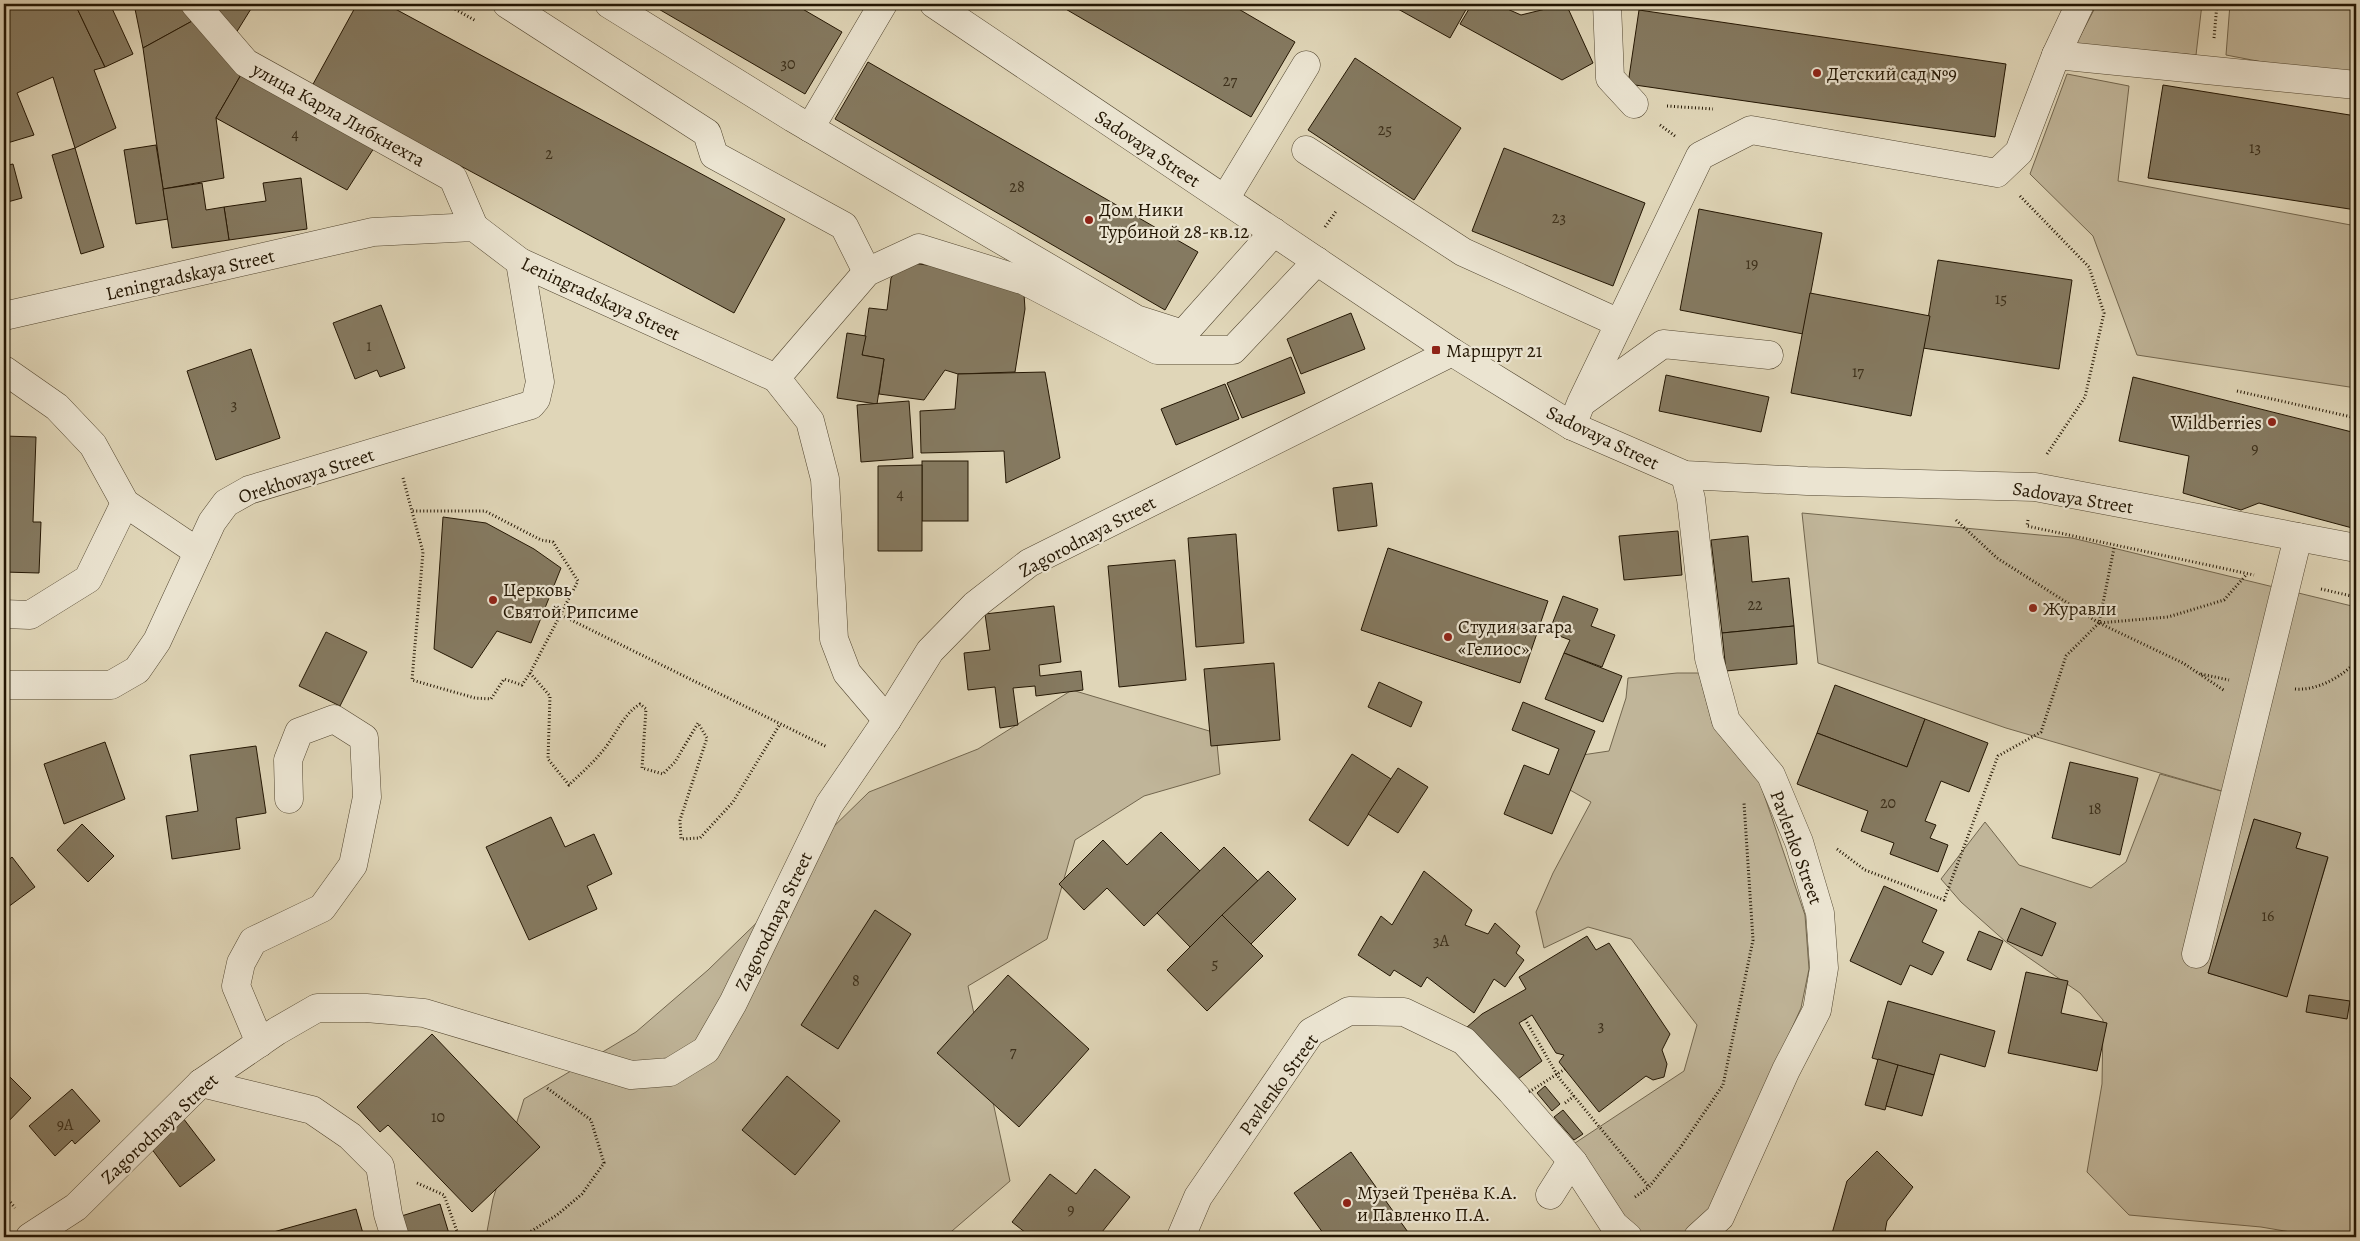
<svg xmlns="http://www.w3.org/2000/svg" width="2360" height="1241" font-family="Alegreya,serif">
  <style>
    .green { fill: #c0b599; stroke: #72664e; fill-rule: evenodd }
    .building { fill: #857a61; stroke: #231603 }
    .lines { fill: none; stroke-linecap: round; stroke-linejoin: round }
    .minor-casing { stroke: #524630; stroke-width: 29 }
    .path { stroke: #231603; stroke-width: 3; stroke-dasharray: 1 2.5; stroke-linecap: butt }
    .minor { stroke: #ebe4d1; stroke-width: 28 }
    .path-bridge { stroke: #231603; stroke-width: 3; stroke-dasharray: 1 2.5; stroke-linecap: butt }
    .poi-dot { fill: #8f2418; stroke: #ebe4d1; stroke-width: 2 }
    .labels { text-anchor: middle; stroke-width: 4.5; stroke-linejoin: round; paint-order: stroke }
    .number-label { font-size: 16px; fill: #3c2f1a }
    .poi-label { font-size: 19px; fill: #231603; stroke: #ebe4d1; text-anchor: start }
    .street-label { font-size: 19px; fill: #231603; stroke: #ebe4d1 }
  </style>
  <rect width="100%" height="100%" fill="#e0d6b8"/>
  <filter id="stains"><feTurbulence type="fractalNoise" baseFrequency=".004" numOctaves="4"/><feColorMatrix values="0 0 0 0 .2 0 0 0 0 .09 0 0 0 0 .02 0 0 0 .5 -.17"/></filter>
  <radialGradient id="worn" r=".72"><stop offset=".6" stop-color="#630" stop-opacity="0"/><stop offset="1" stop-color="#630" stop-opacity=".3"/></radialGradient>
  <g class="green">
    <polygon points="2097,4 2202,4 2196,55 2076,44"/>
    <polygon points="2230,4 2356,4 2356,80 2226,55"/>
    <polygon points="2067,74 2129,86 2118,181 2356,226 2356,388 2137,355 2093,236 2030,174"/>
    <path d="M1802 513 2072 538 2356 607V1237H2320L2261 1227 2129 1215 2087 1172 2102 1084 2103 1020 2080 993 2006 942 1961 902 1941 879 1985 822 2019 865 2091 888 2126 862 2160 774 2232 794 2006 728 1818 663ZM2254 819 2300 833 2296 848 2328 858 2286 996 2208 973Z"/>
    <polygon points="1677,673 1699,673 1713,726 1759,780 1805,915 1809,969 1801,1008 1709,1211 1683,1234 1645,1237 1619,1210 1569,1147 1684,1071 1697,1025 1631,939 1588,927 1544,948 1536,912 1553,873 1591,802 1556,782 1562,758 1609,751 1626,698 1628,678"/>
    <polygon points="1072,690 1216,733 1220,774 1144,796 1075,840 1047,939 968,986 1010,1181 945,1237 486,1237 493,1199 524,1099 636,1032 708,970 777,903 823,837 869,792 978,749"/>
  </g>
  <g class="building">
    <polygon points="4,4 75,4 105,67 94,70 116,128 75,148 53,77 17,93 34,135 4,144"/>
    <polygon points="75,4 110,4 133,54 105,67"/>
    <polygon points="134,4 180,4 194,20 143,48"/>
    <polygon points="212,4 254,4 236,33"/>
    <polygon points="357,4 386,4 785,219 734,313 312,86"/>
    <polygon points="650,4 794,4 842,32 805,94"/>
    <polygon points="1057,4 1230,4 1295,42 1251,117"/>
    <polygon points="1389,4 1463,4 1468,6 1450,38"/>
    <polygon points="1472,4 1496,4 1521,15 1566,4 1593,63 1562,80 1460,24"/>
    <polygon points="1639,10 2006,64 1995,137 1628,84"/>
    <polygon points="194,20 242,73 216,118 224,178 163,189 143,48"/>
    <polygon points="1355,58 1461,128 1414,200 1308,130"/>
    <polygon points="868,62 1198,252 1165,310 835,119"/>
    <polygon points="242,73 374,148 347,190 216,118"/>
    <polygon points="2163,85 2356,116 2356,210 2148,178"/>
    <polygon points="156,145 168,219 136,224 124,150"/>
    <polygon points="75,148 104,247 81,254 52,155"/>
    <polygon points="1504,148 1645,203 1613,286 1472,231"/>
    <polygon points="13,164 22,198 4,203 4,166"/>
    <polygon points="301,178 307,229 229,240 224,207 266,201 263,183"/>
    <polygon points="202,183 206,210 224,207 229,240 172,248 163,189"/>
    <polygon points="1699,209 1822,233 1803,334 1680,310"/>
    <polygon points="1938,260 2072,280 2059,369 1923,348"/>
    <polygon points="912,263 1006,276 1024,294 1025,309 1015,372 958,374 945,370 924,400 879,394 884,359 862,355 869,308 887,310 891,278 898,269"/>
    <polygon points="1810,293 1930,316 1911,416 1791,393"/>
    <polygon points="381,305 405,368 380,377 377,370 355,379 333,323"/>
    <polygon points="1351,313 1365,349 1301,374 1287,339"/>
    <polygon points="847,333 866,336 862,355 884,359 877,404 837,398"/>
    <polygon points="251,349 280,438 216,460 187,371"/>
    <polygon points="1291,357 1305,393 1242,418 1227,383"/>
    <polygon points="1045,372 1060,458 1006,483 1004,451 921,453 920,411 955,409 958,374"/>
    <polygon points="1666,375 1769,397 1761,432 1659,411"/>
    <polygon points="2133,377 2356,433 2356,529 2259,503 2241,510 2183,493 2189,456 2119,441"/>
    <polygon points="1225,384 1239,419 1176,445 1161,409"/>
    <polygon points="909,401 913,458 861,462 857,405"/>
    <polygon points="4,436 36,437 33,522 41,522 39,573 4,572"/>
    <rect x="922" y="461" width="46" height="60"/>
    <polygon points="922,465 922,551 878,551 878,466"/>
    <polygon points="1372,483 1377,526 1338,531 1333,488"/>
    <polygon points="443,517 486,523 534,549 561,568 531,643 497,631 472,668 434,649"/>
    <polygon points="1678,531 1682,575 1624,580 1619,536"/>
    <polygon points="1236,534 1244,643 1196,647 1188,538"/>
    <polygon points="1748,536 1752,582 1789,578 1794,626 1722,633 1711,540"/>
    <polygon points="1388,548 1548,601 1520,683 1361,630"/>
    <polygon points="1175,560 1186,680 1119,687 1108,566"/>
    <polygon points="1563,596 1598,609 1591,626 1615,635 1602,667 1564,653 1570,640 1549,632"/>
    <polygon points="1054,606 1061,662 1039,665 1040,676 1081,671 1083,690 1036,696 1035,686 1013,688 1018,725 1000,728 995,687 968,690 964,653 990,650 985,614"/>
    <polygon points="1794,626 1797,664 1726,671 1722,633"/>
    <polygon points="326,632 367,652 340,706 299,686"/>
    <polygon points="1564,653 1622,676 1603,722 1545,699"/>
    <polygon points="1274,663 1280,740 1211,746 1204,669"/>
    <polygon points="1379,682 1422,702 1411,727 1368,707"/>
    <polygon points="1835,685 1925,719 1907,767 1817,733"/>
    <polygon points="1523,702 1595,731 1552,834 1504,814 1524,765 1549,775 1559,749 1512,730"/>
    <polygon points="1925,719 1988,743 1969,792 1941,781 1925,821 1936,825 1930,838 1948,845 1938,872 1890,854 1894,843 1861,831 1868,811 1797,784 1817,733 1907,767"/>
    <polygon points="105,742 125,799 64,824 44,764"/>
    <polygon points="256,746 266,813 236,818 240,849 172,859 166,816 198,811 190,755"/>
    <polygon points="1352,754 1391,779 1348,846 1309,820"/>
    <polygon points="2070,762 2138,778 2120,855 2052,838"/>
    <polygon points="1398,768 1428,787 1398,833 1368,814"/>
    <polygon points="551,817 565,847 594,834 612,874 587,886 597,909 529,940 486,847"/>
    <polygon points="2254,819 2301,833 2296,848 2328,857 2287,997 2208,973"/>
    <polygon points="82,824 114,856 88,882 57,850"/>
    <polygon points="1161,832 1200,871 1144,926 1107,888 1084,910 1059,884 1103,840 1127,865"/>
    <polygon points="1224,847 1258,881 1190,947 1157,913"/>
    <polygon points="12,857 35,887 4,910 4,864"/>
    <polygon points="1268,871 1296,899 1251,944 1222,915"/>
    <polygon points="1424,871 1472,910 1465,925 1488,934 1495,923 1520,946 1516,953 1524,960 1505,987 1494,979 1474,1013 1427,977 1421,987 1394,970 1390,976 1358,955 1381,916 1392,925"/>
    <polygon points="1884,886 1937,910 1922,942 1944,952 1932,975 1910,965 1901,985 1850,961"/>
    <polygon points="2021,908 2056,923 2042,956 2007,941"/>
    <polygon points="875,910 911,934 838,1049 801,1025"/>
    <polygon points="1222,915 1263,956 1207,1011 1167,970"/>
    <polygon points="1979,931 2003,941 1991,970 1967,960"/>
    <polygon points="1587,936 1596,950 1609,943 1670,1034 1662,1050 1667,1064 1664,1077 1653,1080 1646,1076 1599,1112 1559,1062 1564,1055 1556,1053 1532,1015 1519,1023 1542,1061 1518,1079 1466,1028 1482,1014 1526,989 1519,977"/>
    <polygon points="2026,972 2068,981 2061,1013 2107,1023 2097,1071 2008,1053"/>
    <polygon points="1008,975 1089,1049 1019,1127 937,1053"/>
    <polygon points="2309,995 2350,1001 2347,1019 2306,1012"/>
    <polygon points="1888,1001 1995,1031 1985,1067 1940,1054 1934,1075 1872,1058"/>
    <polygon points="432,1034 540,1147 472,1212 388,1125 380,1132 357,1107"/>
    <polygon points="1878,1059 1898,1065 1885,1110 1865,1105"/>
    <polygon points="1898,1065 1934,1075 1922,1116 1886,1106"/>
    <polygon points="4,1071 31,1098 4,1126"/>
    <polygon points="787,1076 840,1121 795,1175 742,1130"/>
    <polygon points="1545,1086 1560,1104 1552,1111 1537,1093"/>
    <polygon points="72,1089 100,1121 75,1144 72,1140 55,1156 29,1126"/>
    <polygon points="1563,1110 1583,1134 1574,1140 1554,1117"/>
    <polygon points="183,1118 215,1160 180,1187 148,1144"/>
    <polygon points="1877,1151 1913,1187 1887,1221 1884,1237 1831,1237 1847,1181"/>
    <polygon points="1351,1152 1410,1235 1407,1237 1326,1237 1294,1193"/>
    <polygon points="1095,1169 1130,1197 1098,1237 1031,1237 1012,1222 1050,1174 1076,1194"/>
    <polygon points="440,1204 450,1237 401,1237 395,1218"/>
    <polygon points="356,1209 364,1237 260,1237 259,1236"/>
  </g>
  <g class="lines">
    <defs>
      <g id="minor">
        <polyline points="195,4 246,63 453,178 474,227"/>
        <polyline points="507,4 707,133 714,155 844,226 867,272"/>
        <polyline points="609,4 793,118 1136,319 1183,334 1274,232"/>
        <polyline points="934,4 1452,352 1572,426 1685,475 1807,481 2035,487 2356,548"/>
        <polyline points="1607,4 1610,78 1634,104"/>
        <polyline points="2056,55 2356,85"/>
        <polyline points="810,128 883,4"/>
        <polyline points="1306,150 1463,252 1619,323"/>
        <polyline points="1225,199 1306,65"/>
        <polyline points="4,316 373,232 474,227 520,262 776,378 810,421 825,479 834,639 847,673 887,720"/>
        <polyline points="4,370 57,407 93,445 125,503 198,552"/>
        <polyline points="776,378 867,272 919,248 1025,281 1157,350 1233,350 1317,261"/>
        <polyline points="1584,401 1663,344 1769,355"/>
        <polyline points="1572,426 1581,403 1700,156 1751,130 1997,173 2019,152 2056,55 2080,4"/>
        <polyline points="1685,475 1691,499 1709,658 1726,721 1771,775 1799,842 1820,913 1824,968 1817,1010 1786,1070 1720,1217 1698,1237"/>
        <polyline points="4,614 30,615 88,579 125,503"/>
        <polyline points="4,685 111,685 137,670 157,641 212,522 226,503 249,490 531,405 536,399 540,382 520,262"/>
        <polyline points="2196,954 2298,537"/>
        <polyline points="260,1043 236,986 241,963 253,941 322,908 353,865 367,797 364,738 334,719 299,732 288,760 289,799"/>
        <polyline points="201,1083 312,1110 350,1136 380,1166 388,1214 395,1237"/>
        <polyline points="1550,1195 1569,1165 1573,1162"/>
        <polyline points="30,1237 76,1207 201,1083 277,1031 317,1008 366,1008 424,1013 631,1075 670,1072 706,1050 733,1003 829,805 887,720 930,651 975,605 1029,563 1452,352"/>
        <polyline points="1181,1237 1198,1197 1311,1032 1349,1011 1404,1012 1464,1041 1511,1091 1573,1162 1614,1225 1628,1237"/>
      </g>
    </defs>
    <use href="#minor" class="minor-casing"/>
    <g class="path">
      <polyline points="446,4 476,21"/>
      <polyline points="2214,38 2217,4"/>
      <polyline points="1667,106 1713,109"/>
      <polyline points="1660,125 1675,136"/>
      <polyline points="2020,196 2089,267 2104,313 2085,397 2047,454"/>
      <polyline points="1325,227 1337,210"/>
      <polyline points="2237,391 2356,418"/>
      <polyline points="403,478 423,552 412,680 475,698 491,699 504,679 522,685 530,673 578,581 553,542 541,540 485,511 412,511"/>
      <polyline points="1956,520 1997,558 2099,623 2168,617 2224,600 2247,574"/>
      <polyline points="2028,520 2027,526 2254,575"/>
      <polyline points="2114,548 2099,623 2183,663 2225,691"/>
      <polyline points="2321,589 2356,597"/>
      <polyline points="561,615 827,747"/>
      <path d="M530 673 550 696 548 759 569 785C579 775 591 765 600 754 615 738 621 716 640 704L646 709 642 768 663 774 675 762 698 723 707 738 680 820 681 839 700 838 733 802 780 724"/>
      <polyline points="2201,674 2229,680"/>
      <path d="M2295 689C2317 691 2341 677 2356 662"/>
      <polyline points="1837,849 1865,870 1944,900 1998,756 2041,732 2066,656 2099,623"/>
      <polyline points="1525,1019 1559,1078 1649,1187"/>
      <polyline points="1565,1103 1574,1096"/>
      <polyline points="417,1183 444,1195 459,1237"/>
      <polyline points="4,1194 15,1208"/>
      <polyline points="1635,1197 1649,1187 1680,1148 1723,1085 1753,940 1744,803"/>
      <polyline points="522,1237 557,1215 582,1194 604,1163 591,1120 547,1088"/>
    </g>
    <use href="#minor" class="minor"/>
    <polyline class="path-bridge" points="1529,1092 1565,1069"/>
  </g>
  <g class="poi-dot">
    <circle cx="1817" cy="73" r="5"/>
    <circle cx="1089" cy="220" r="5"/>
    <rect x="1431" y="345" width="10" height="10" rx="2.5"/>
    <circle cx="2272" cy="422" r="5"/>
    <circle cx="493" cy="600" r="5"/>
    <circle cx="2033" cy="608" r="5"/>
    <circle cx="1448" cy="637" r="5"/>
    <circle cx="1347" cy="1203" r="5"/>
  </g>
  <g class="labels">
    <g class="number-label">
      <text x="788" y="69">30</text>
      <text x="1230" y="86">27</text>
      <text x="1385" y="135">25</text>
      <text x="295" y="139">4</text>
      <text x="2255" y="153">13</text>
      <text x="549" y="159">2</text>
      <text x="1017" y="192">28</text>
      <text x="1559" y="223">23</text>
      <text x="1752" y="269">19</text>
      <text x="2001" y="304">15</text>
      <text x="369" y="351">1</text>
      <text x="1858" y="377">17</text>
      <text x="234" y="410">3</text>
      <text x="2255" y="454">9</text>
      <text x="900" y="499">4</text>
      <text x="1755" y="610">22</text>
      <text x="1888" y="808">20</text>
      <text x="2095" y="814">18</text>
      <text x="2268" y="921">16</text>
      <text x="1441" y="946">3А</text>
      <text x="1215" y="969">5</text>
      <text x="856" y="986">8</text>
      <text x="1601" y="1031">3</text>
      <text x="1013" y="1057">7</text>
      <text x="438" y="1122">10</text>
      <text x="65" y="1130">9А</text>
      <text x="1071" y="1215">9</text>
    </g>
    <g class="poi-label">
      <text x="1827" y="80">Детский сад №9</text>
      <text x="1099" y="216">Дом Ники<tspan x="1099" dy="22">Турбиной 28-кв.12</tspan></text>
      <text x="1446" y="357">Маршрут 21</text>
      <text x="2262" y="429" text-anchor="end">Wildberries</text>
      <text x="503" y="596">Церковь<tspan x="503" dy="22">Святой Рипсиме</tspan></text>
      <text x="2043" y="615">Журавли</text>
      <text x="1458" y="633">Студия загара<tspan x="1458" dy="22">«Гелиос»</tspan></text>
      <text x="1357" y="1199">Музей Тренёва К.А.<tspan x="1357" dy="22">и Павленко П.А.</tspan></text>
    </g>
    <g class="street-label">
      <text transform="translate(339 114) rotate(29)" y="7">улица Карла Либкнехта</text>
      <text transform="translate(1148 148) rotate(34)" y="7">Sadovaya Street</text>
      <text transform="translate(190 274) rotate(-13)" y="7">Leningradskaya Street</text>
      <text transform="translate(601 298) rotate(25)" y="7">Leningradskaya Street</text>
      <text transform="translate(1603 437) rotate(26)" y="7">Sadovaya Street</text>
      <text transform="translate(306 475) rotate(-18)" y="7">Orekhovaya Street</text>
      <text transform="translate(2073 497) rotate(9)" y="7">Sadovaya Street</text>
      <text transform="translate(1087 536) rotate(-28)" y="7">Zagorodnaya Street</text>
      <text transform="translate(1797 847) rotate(70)" y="7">Pavlenko Street</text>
      <text transform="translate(773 921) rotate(-64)" y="7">Zagorodnaya Street</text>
      <text transform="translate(1278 1084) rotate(-54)" y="7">Pavlenko Street</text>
      <text transform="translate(159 1128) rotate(-43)" y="7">Zagorodnaya Street</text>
    </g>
  </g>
  <rect width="2360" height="1241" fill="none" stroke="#e0d6b8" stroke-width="20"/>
  <rect x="5" y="5" width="2350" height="1231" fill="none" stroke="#231603" stroke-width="2.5"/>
  <rect x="10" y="10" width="2340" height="1221" fill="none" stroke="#231603"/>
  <rect width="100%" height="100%" filter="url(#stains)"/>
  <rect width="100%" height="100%" fill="url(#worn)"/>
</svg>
